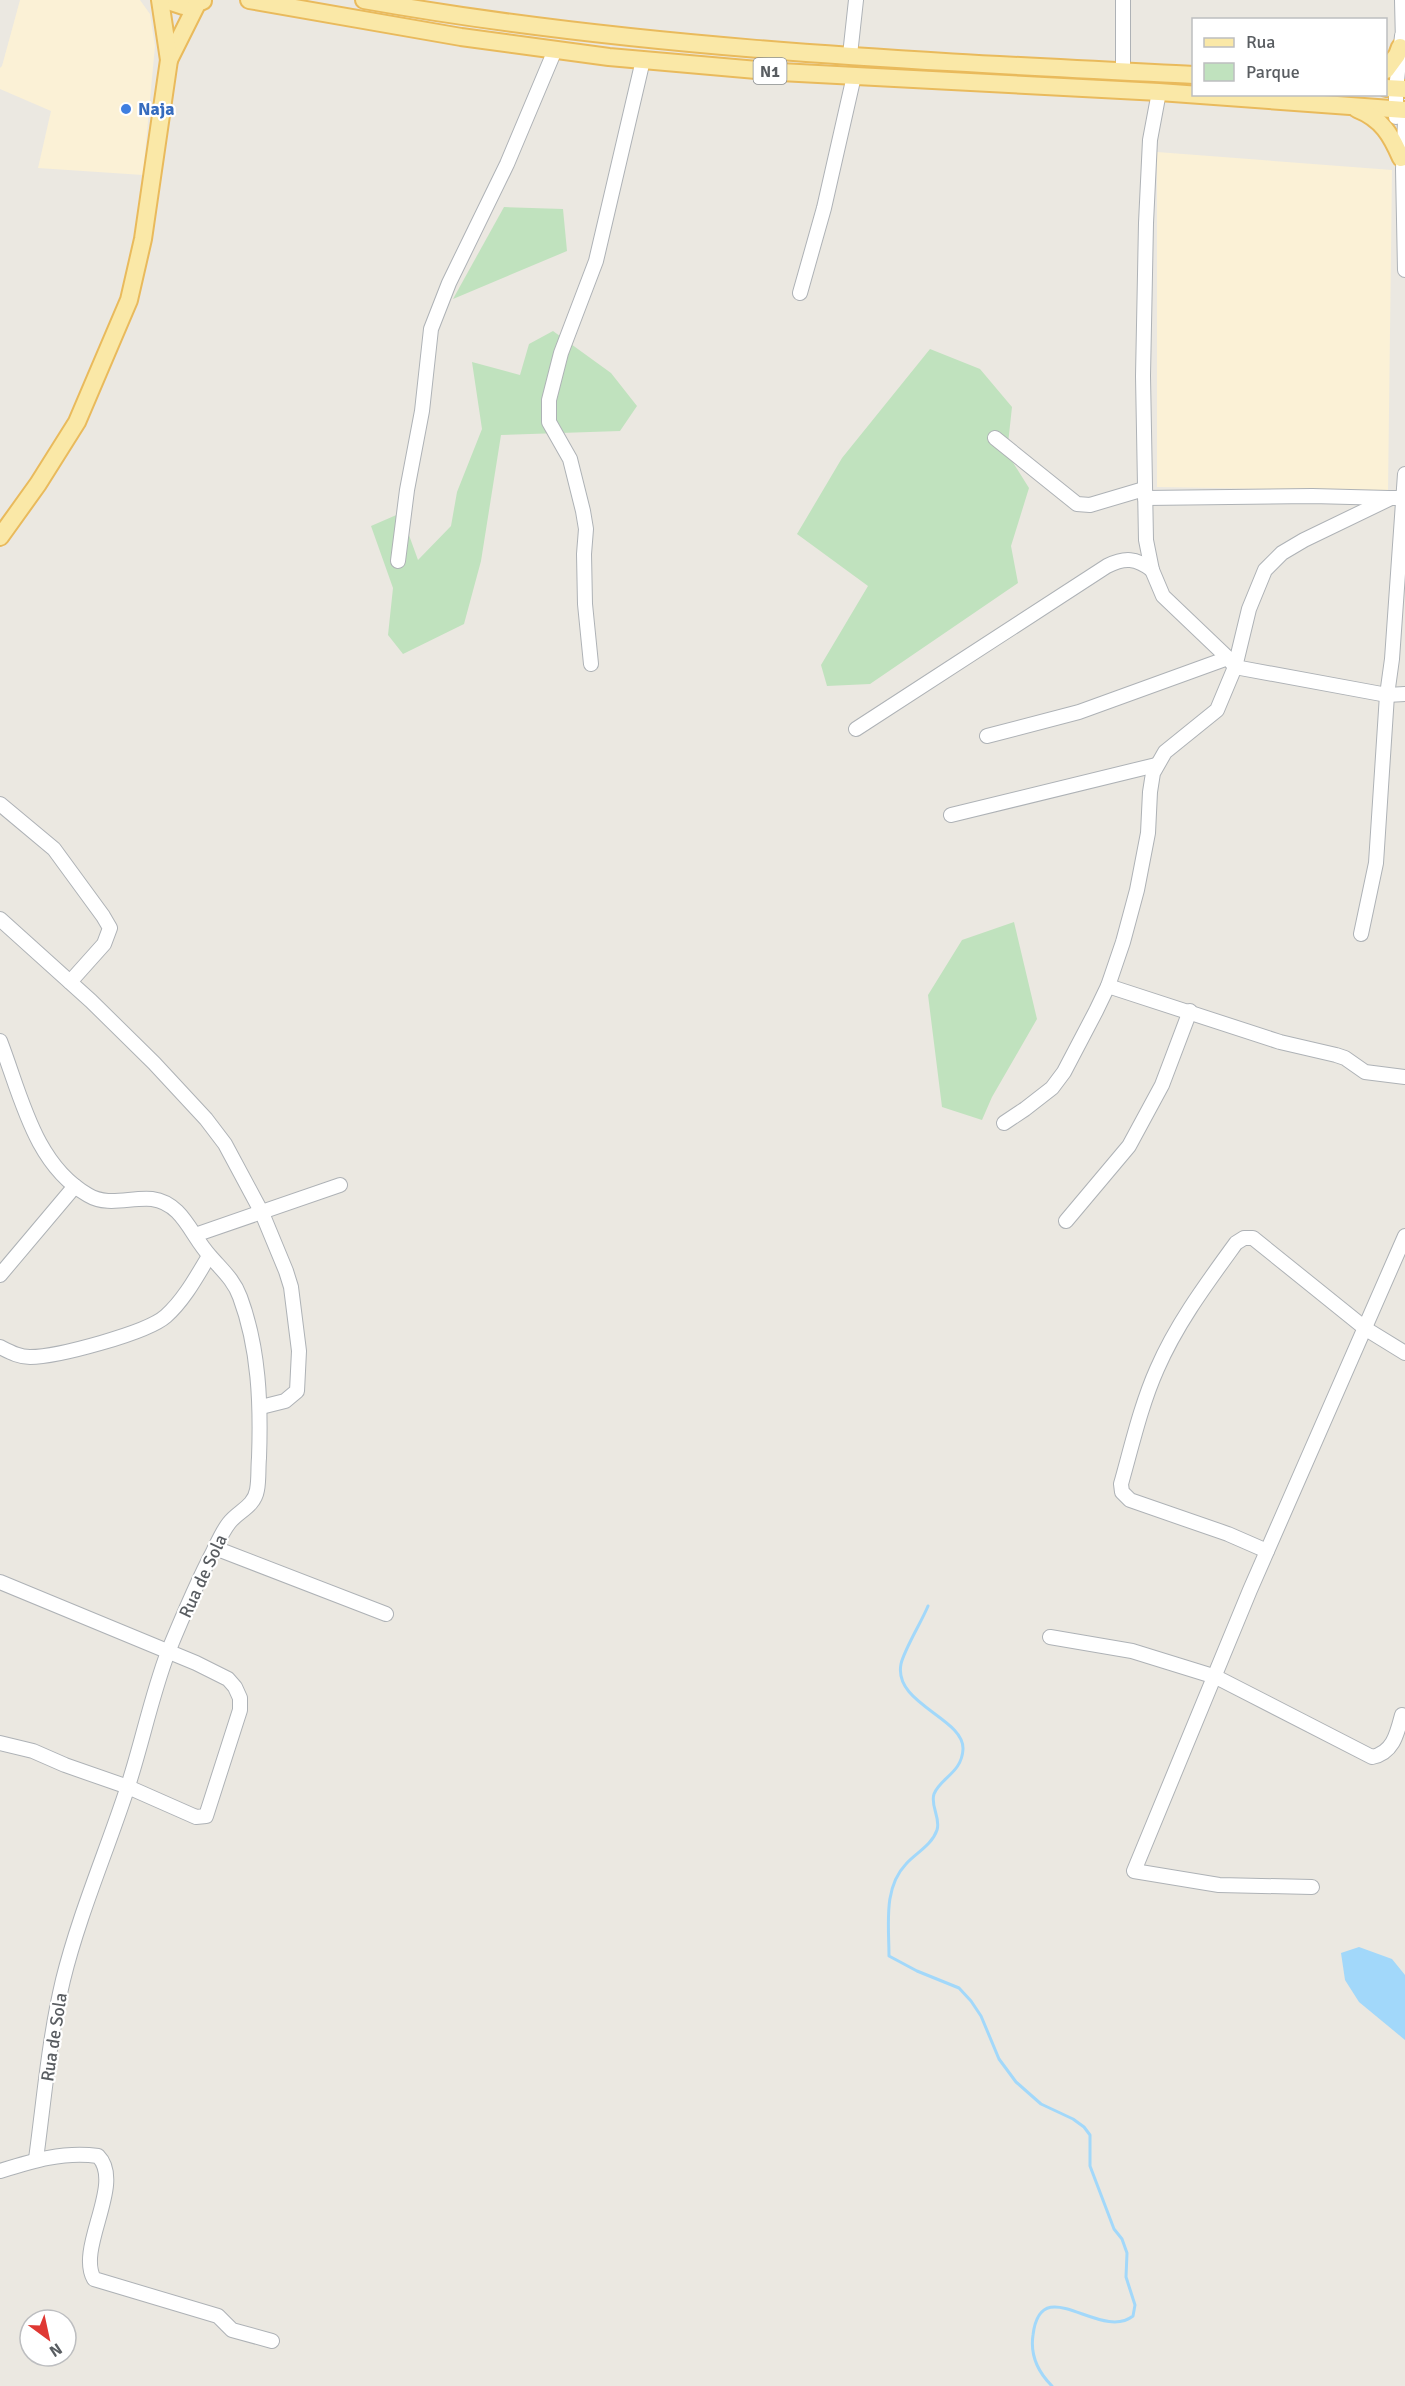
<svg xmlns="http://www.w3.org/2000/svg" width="1405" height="2386" font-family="Signika,sans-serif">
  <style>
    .commercial { fill: #fbf1d6 }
    .green { fill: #c0e2be }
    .water { fill: #a2d8fa }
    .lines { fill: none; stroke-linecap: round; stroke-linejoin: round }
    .stream { stroke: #a2d8fa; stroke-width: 3 }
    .minor-casing { stroke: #aeb2b6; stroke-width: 16 }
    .major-casing { stroke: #e9ba5c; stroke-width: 20 }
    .minor { stroke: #fff; stroke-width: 14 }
    .major { stroke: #fae8a7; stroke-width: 16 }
    .shop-dot { fill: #3f7fe0; stroke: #fff; stroke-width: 2 }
    .labels { text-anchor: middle; stroke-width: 4.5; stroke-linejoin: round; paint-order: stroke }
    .shield { fill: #fff; stroke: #8b8e90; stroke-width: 1.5 }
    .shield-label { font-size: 16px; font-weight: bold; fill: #595d61 }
    .shop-label { font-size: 18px; font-weight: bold; fill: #366cbe; stroke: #fff; text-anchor: start }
    .street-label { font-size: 18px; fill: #595d61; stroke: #fff }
  </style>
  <rect width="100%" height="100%" fill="#ebe8e1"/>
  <g class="commercial">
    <polygon points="20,0 140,0 150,14 155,46 143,175 38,168 51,111 0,89 0,68 2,66"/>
    <polygon points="1157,152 1392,170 1388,491 1157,487"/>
  </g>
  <g class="green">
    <polygon points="504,207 563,209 567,251 453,299"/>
    <polygon points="553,331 611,373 637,406 620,431 501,435 481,561 464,624 403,654 388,635 393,588 371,526 401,513 418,560 451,526 457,492 482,429 472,362 520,375 529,344"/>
    <polygon points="930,349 980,369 1012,407 1007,453 1029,488 1011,546 1018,583 870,684 827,686 821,665 868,586 797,534 842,458"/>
    <polygon points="1014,922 1037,1019 992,1097 982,1120 942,1107 928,995 962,940"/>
  </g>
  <polygon class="water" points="1359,1947 1392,1959 1405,1975 1405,2040 1359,2002 1345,1980 1341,1953"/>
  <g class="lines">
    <path class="stream" d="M928 1606C922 1621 904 1650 901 1664 893 1704 964 1718 963 1749 962 1773 940 1778 934 1794 930 1806 941 1818 937 1830 932 1845 916 1853 906 1864 883 1888 889 1925 889 1956L917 1971 959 1988 971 2001 981 2016 999 2059 1016 2082 1041 2104 1073 2119 1084 2127 1090 2135V2166L1114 2229 1122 2239 1127 2253 1126 2277 1135 2305 1133 2316C1100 2342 1041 2270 1033 2335 1030 2355 1038 2372 1052 2386"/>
    <defs>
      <g id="minor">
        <polyline points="1123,0 1123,71"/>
        <polyline points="1402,0 1403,43"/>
        <polyline points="850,55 856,0"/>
        <polyline points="1159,92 1150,140 1146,223 1143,376 1146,540 1152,570 1163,596 1228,658 1235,667 1387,695 1405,694"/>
        <polyline points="1396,117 1396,89 1402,36"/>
        <polyline points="1405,121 1403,169 1405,270"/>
        <polyline points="800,293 824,208 854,76"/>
        <polyline points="995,438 1077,504 1090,505 1144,489"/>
        <polyline points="1145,498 1312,496 1389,498"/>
        <polyline points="398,561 407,490 422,411 431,329 449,283 507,164 555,50"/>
        <polyline points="591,664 585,604 584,554 586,529 583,511 570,459 549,422 549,400 561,353 596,261 643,60"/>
        <path d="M856 729 1107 566C1125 557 1136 558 1152 570"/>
        <polyline points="987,736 1079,712 1228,658"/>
        <polyline points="0,804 54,849 103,916 110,928 104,944 70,982"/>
        <polyline points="951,815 1156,765"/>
        <polyline points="0,919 91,1001 154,1063 206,1119 225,1144 262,1213 286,1271 291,1287 299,1351 297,1391 285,1401 261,1407"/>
        <polyline points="1361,934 1376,863 1387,695 1392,659 1405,474"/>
        <polyline points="1108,986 1280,1042 1336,1055 1345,1058 1365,1072 1405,1077"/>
        <path d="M0 1041C21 1095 34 1164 88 1195 108 1207 130 1197 152 1199 183 1203 191 1236 210 1256 222 1270 234 1280 240 1297 259 1348 261 1404 259 1458 258 1468 259 1480 257 1490 254 1507 238 1511 229 1523 222 1532 218 1542 213 1552 196 1584 182 1618 168 1652 151 1697 142 1744 127 1789 106 1853 79 1915 63 1980 49 2039 44 2100 36 2159"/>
        <polyline points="1004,1123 1025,1109 1052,1088 1064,1072 1096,1011 1108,986 1123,942 1137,890 1148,833 1150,792 1153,773 1165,752 1217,710 1235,667 1249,609 1265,570 1282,553 1304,540 1391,498 1404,498"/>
        <polyline points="1066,1221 1129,1146 1162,1085 1190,1011"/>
        <polyline points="195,1235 340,1185"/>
        <polyline points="0,1275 75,1186"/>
        <path d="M0 1347C10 1352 19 1357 30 1357 57 1357 147 1333 166 1316 184 1300 197 1276 209 1256"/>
        <polyline points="215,1548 386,1614"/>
        <path d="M1267 1551 1228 1534 1130 1500 1122 1492 1121 1484C1132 1445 1141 1405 1157 1369 1177 1323 1207 1283 1236 1243L1244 1238H1253L1366 1329 1405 1353"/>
        <polyline points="0,1582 196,1663 228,1679 235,1687 240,1698 240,1710 206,1816 196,1817 128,1787 65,1765 33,1751 0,1743"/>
        <path d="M1050 1637 1132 1651 1216 1677 1372 1757C1393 1753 1397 1734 1402 1715"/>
        <polyline points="1312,1887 1219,1885 1134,1871 1250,1590 1405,1236"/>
        <path d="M0 2171C32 2161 64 2151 98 2156 125 2183 76 2248 94 2279L218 2316 232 2330 272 2341"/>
      </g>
      <g id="major">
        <polyline points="165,0 183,6 203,1"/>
        <polyline points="249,0 461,37 609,57 780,72 1159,92 1405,110"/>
        <path d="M364 0C638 49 917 61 1194 75"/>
        <polyline points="169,60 197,4"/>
        <polyline points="1386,70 1397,55 1400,47"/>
        <polyline points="1386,88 1405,89"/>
        <path d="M1357 109C1382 119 1391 135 1401 158"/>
        <polyline points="0,537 38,484 77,422 129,300 143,239 169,60 160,0"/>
      </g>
    </defs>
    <use href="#minor" class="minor-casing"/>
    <use href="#major" class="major-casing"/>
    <use href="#minor" class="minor"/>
    <use href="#major" class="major"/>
  </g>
  <circle class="shop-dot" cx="126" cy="109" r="6"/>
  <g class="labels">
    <rect class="shield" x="753.5" y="58" width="33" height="26" rx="4.5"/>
    <g class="shield-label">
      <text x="770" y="77">N1</text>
    </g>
    <g class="shop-label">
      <text x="138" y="115">Naja</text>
    </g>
    <g class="street-label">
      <text transform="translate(203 1576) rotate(-65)" y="6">Rua de Sola</text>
      <text transform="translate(54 2037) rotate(-81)" y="6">Rua de Sola</text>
    </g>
  </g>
  <rect x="1192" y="18" width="195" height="78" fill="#ffffff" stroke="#bdbec0" stroke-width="1.5"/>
  <rect x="1204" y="38" width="30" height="9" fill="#fae8a7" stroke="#bdbec0" stroke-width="1.5"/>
  <text x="1246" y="48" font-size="18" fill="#595d61">Rua</text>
  <rect x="1204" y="63" width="30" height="18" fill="#c0e2be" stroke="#bdbec0" stroke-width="1.5"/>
  <text x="1246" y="78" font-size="18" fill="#595d61">Parque</text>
  <g transform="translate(48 2338) rotate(147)"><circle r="28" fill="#ffffff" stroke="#bdbec0" stroke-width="1.5"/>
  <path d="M0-4.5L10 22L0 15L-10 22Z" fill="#df3833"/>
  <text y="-9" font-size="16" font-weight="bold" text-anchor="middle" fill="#595d61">N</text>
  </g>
</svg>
